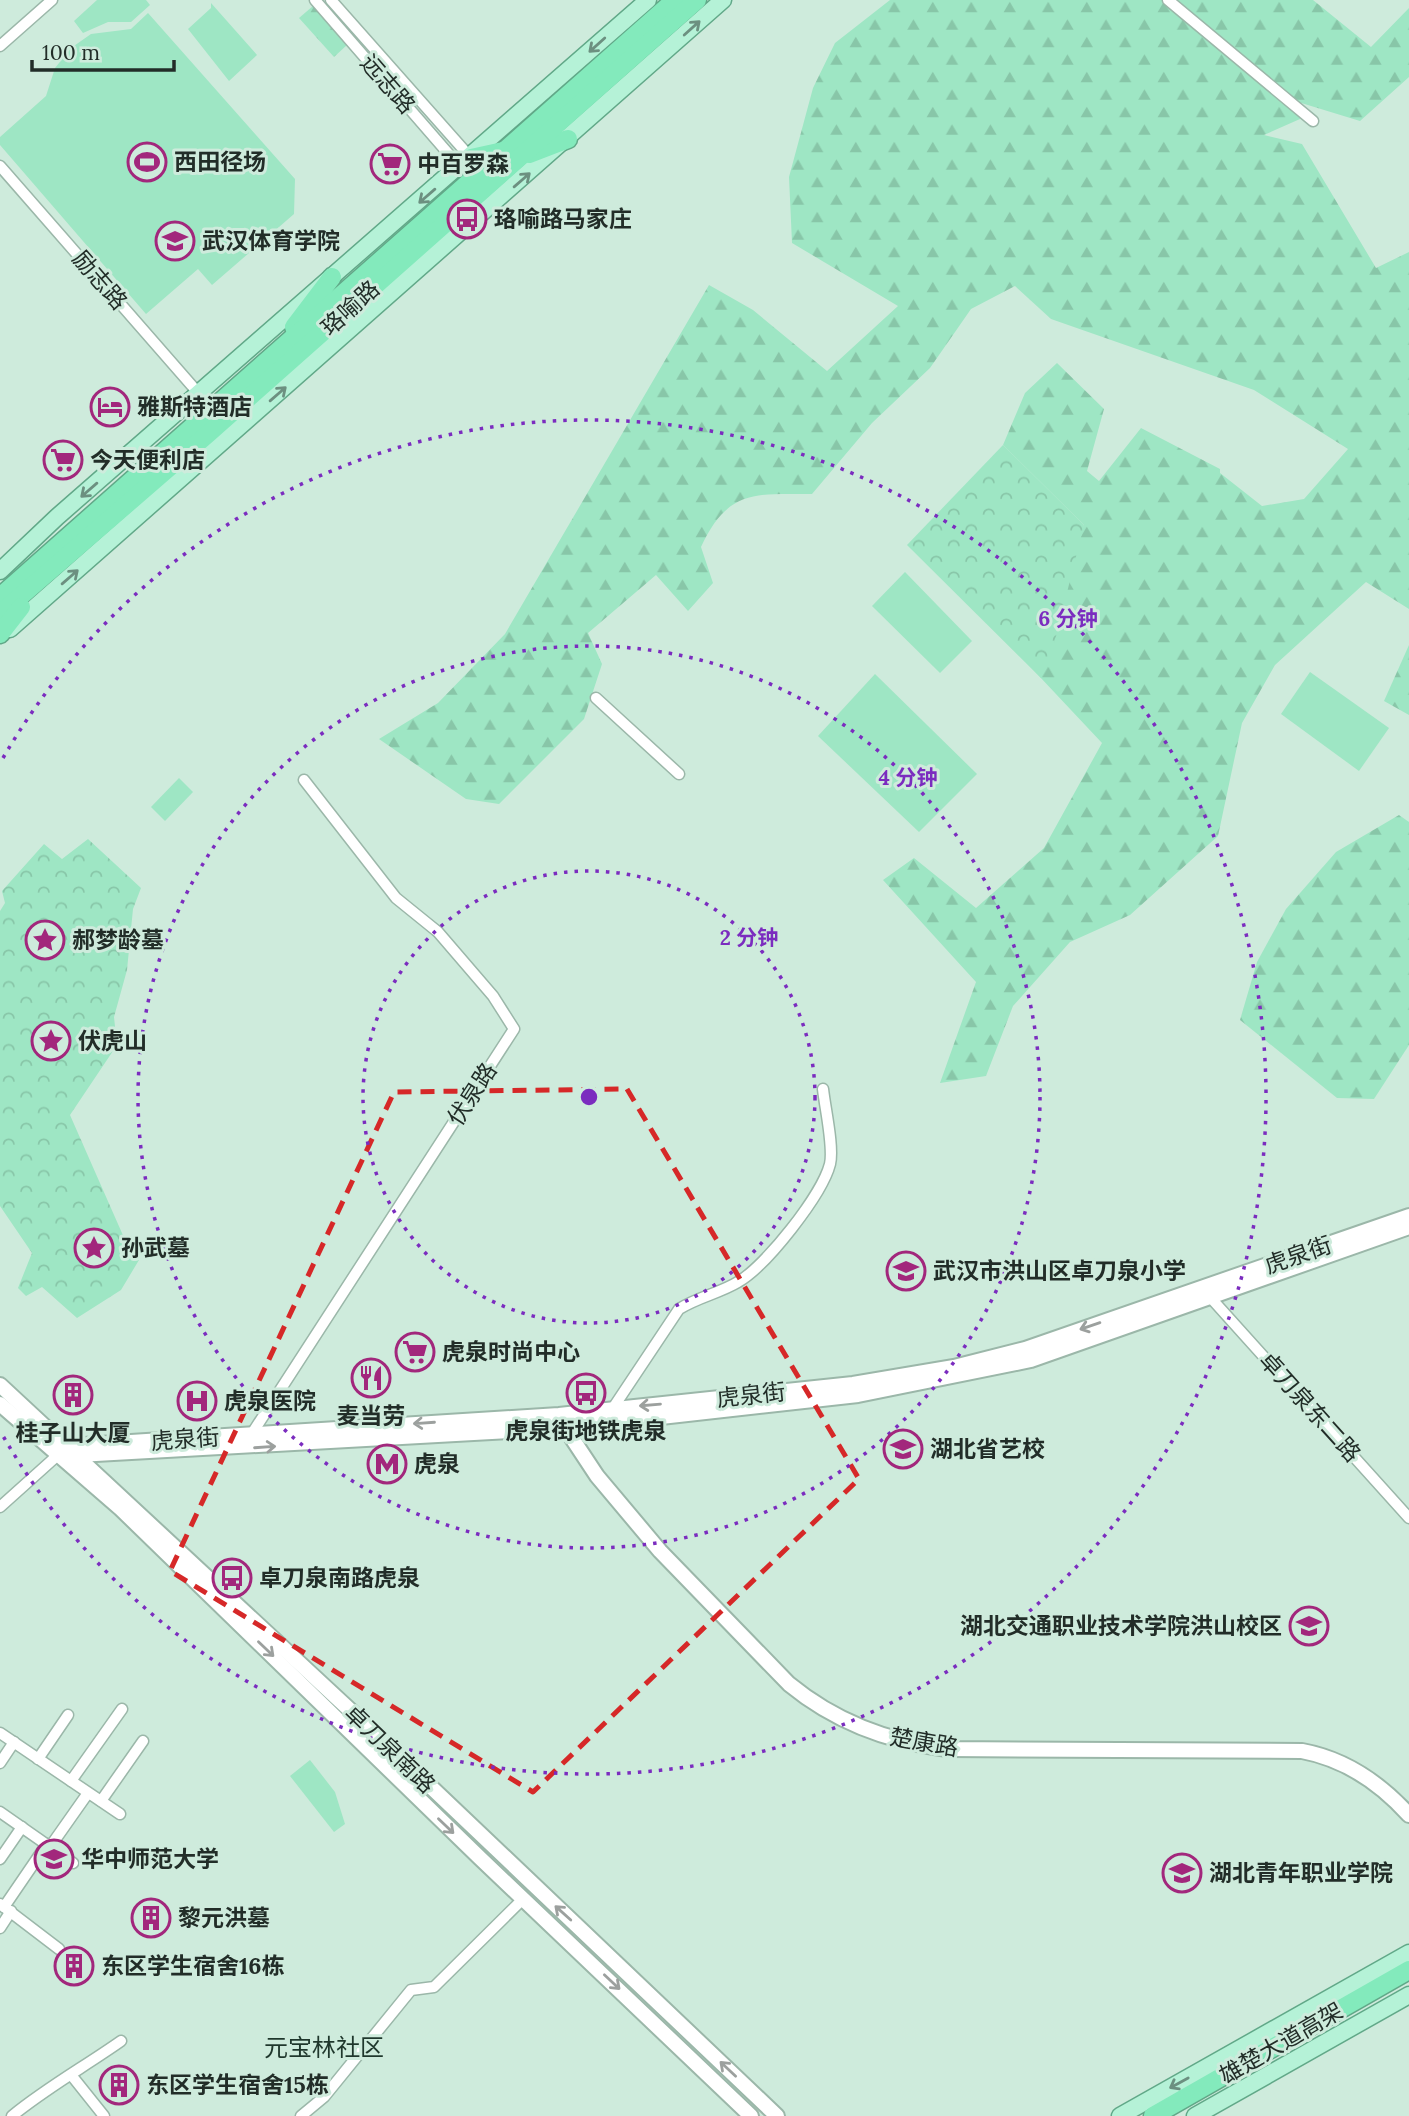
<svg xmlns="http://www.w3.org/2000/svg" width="1409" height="2116" font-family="Lora,'Noto Sans SC',serif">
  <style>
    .grass { fill: #9ee6c4 }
    .forest { fill: url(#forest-firs) }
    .park { fill: url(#park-crowns) }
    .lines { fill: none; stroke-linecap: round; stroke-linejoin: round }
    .street-casing { stroke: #9bb7a9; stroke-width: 13 }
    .secondary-casing { stroke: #9bb7a9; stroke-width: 18 }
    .primary-casing { stroke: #61a888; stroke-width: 19 }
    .highway-casing { stroke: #61a888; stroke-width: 21 }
    .street { stroke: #fff; stroke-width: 10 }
    .secondary { stroke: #fff; stroke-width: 14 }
    .primary { stroke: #b5f2d7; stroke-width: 16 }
    .highway { stroke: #83eabc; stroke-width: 18 }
    .oneway { stroke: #6c9080 }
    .oneway2 { stroke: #9ca09e }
    .marked { fill: none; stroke: #d62828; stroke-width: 5; stroke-dasharray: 14 9; stroke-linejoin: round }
    .ring { fill: none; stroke: #7b2cbf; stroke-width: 3.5; stroke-dasharray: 3.5 7 }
    .labels { text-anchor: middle; stroke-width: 6; stroke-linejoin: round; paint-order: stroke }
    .street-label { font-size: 23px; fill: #222d28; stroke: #ceebdc }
    .poi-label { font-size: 23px; font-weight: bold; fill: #222d28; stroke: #ceebdc; text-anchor: start }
    .neighbourhood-label { font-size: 24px; fill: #1f372c; stroke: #ceebdc }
    .centre { fill: #7b2cbf; stroke: #ceebdc; stroke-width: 3.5 }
    .ring-label { font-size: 21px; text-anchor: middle; font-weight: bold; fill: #7b2cbf; stroke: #ceebdc; stroke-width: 6; stroke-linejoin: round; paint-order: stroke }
  </style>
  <defs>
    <pattern id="forest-firs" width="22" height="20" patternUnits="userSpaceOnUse" patternTransform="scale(1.75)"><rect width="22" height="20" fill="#9ee6c4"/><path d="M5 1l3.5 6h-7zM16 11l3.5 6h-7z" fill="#88c6a8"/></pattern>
    <pattern id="park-crowns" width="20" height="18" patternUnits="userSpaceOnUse" patternTransform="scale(1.75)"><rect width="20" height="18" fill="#9ee6c4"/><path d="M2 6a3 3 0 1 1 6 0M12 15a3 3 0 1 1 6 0" fill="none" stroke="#88c6a8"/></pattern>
  </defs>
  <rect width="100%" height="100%" fill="#ceebdc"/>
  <g class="grass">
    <polygon points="97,0 146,0 150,5 131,22 108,22 83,33 74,21"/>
    <polygon points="211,3 257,55 229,81 188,29 211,8"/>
    <polygon points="148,13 295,179 294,214 212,285 198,269 146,314 0,145 0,137 46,96 55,68 71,48 91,34 131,29"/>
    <polygon points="905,572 972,641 940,673 872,606"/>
    <polygon points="1310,672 1389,728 1359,771 1281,714"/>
    <polygon points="875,674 977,774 919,832 818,736"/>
    <polygon points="179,778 193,792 165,821 151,807"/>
    <polygon points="310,1760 335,1792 345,1824 334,1832 290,1776"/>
  </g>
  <g class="forest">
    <path d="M890 0H1313L1371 47 1409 8V77L1360 121 1298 102 1300 119 1264 135 1302 144 1376 268 1409 252V609L1366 582 1275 665 1242 723 1218 836 1130 915 1070 942 1013 1006 986 1076 940 1083 976 982 883 880 914 858 976 908 1044 848 1102 743 1007 642 1084 525 1003 445 1025 393 1057 363 1104 409 1087 471 1099 481 1141 428 1220 469V473L1262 506 1304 499 1348 449 1254 390 1051 319 1015 286 971 309 930 368 872 423 812 494C755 494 728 489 701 547L713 583 688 611 656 575 588 633 602 664 584 719 499 804 466 799 379 739 438 703 505 634 709 285 753 310 827 371 898 306 792 243 789 177 813 88 835 43Z"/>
    <polygon points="313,6 347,45 334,57 299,18"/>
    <polygon points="1409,645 1409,715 1384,701"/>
    <polygon points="1399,815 1409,822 1409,1045 1374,1099 1337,1098 1240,1020 1257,962 1286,909 1336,852"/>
  </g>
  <g class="park">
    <polygon points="1003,445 1084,525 1052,652 1041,678 907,545"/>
    <polygon points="88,839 141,888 133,909 127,970 114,1017 117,1045 70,1115 129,1249 139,1260 121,1290 77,1318 42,1287 26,1296 18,1288 32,1253 0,1206 0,911 5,903 2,891 44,844 62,859"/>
  </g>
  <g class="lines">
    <defs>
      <g id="street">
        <polyline points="315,0 460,167"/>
        <polyline points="331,0 471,158"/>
        <polyline points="1168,0 1313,121"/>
        <polyline points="0,46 52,0"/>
        <polyline points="0,166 200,395"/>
        <polyline points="596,698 679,774"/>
        <polyline points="1210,1297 1409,1518"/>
        <path d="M613 1408 679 1309C698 1297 720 1293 738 1282 766 1266 822 1195 830 1164 834 1147 825 1108 823 1089"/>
        <polyline points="251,1435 514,1029 493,996 438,932 396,898 304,780"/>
        <polyline points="0,1507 59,1454"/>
        <polyline points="0,1733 120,1814"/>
        <polyline points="38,1759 68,1715"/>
        <polyline points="0,1763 14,1742"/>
        <polyline points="71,1781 122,1709"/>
        <polyline points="101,1801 143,1741"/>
        <polyline points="0,1812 73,1863"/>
        <polyline points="50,1847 88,1793"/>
        <polyline points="0,1859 22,1827"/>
        <polyline points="0,1904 59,1949"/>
        <polyline points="4,1907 47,1844"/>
        <polyline points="0,1928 11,1911"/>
        <polyline points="72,2076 104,2116"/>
        <path d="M12 2116C46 2088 84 2067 121 2041"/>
        <polyline points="301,2116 324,2097 411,1990 434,1987 523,1899"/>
      </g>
      <g id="secondary">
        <polyline points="0,1385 351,1711 777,2116"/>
        <polyline points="0,1404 121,1509 480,1858 751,2116"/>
        <path d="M560 1420 597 1476 660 1551 789 1684C834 1721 889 1742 947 1749L1302 1751C1345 1759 1380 1783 1409 1815"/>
        <polyline points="68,1446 559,1415 853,1384 954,1367 1025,1349 1409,1216"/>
        <polyline points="78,1455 563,1428 858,1395 1031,1360 1409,1227"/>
      </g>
      <g id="primary">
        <polyline points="0,571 57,517 648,0"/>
        <polyline points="10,629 723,0"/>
        <polyline points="1120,2116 1409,1953"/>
        <polyline points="1195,2116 1409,1995"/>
      </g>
      <g id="highway">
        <polyline points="529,154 568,139"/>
        <polyline points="471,158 503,151"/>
        <polyline points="294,327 332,277"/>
        <polyline points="0,597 675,0"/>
        <polyline points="0,614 209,433 697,0"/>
        <polyline points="0,634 21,607"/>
        <polyline points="1153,2116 1409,1970"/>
      </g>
    </defs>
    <use href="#street" class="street-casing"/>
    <use href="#secondary" class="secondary-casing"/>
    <use href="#primary" class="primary-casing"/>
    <use href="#highway" class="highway-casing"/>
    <use href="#street" class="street"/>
    <use href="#secondary" class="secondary"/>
    <use href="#primary" class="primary"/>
    <use href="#highway" class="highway"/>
  </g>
  <defs><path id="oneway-shaft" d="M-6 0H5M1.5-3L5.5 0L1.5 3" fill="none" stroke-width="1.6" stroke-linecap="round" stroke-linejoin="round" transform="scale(1.75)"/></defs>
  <g class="oneway">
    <use href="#oneway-shaft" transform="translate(692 28) rotate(-42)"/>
    <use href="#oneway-shaft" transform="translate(597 45) rotate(138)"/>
    <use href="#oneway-shaft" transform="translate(522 180) rotate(-41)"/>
    <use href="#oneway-shaft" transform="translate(427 196) rotate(139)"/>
    <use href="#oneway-shaft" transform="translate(278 394) rotate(-41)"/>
    <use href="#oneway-shaft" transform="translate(89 490) rotate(139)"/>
    <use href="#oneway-shaft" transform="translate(70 577) rotate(-41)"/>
    <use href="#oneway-shaft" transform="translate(1179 2083) rotate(151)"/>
  </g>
  <g class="oneway2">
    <use href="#oneway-shaft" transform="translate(1090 1326) rotate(161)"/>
    <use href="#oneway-shaft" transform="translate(650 1405) rotate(175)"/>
    <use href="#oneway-shaft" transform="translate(424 1423) rotate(176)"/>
    <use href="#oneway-shaft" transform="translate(265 1447) rotate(-4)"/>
    <use href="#oneway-shaft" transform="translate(266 1649) rotate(44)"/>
    <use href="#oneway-shaft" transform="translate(446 1826) rotate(44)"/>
    <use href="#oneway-shaft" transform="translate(563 1913) rotate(-138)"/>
    <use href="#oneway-shaft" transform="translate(612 1982) rotate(43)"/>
    <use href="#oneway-shaft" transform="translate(728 2069) rotate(-137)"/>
  </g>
  <path class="marked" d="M627 1089 859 1479 533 1792 170 1571 394 1092Z"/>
  <g class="ring">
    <circle cx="589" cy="1097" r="226"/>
    <circle cx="589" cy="1097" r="451"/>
    <path d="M3 758A677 677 0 1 1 3 1436"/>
  </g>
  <defs>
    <symbol id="stadium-ring" viewBox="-11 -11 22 22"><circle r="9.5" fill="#ceebdc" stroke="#a2277c" stroke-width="1.5"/><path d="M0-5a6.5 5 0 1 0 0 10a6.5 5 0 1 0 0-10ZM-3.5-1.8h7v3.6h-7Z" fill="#a2277c"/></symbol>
    <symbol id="supermarket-ring" viewBox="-11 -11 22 22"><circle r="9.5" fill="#ceebdc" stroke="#a2277c" stroke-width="1.5"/><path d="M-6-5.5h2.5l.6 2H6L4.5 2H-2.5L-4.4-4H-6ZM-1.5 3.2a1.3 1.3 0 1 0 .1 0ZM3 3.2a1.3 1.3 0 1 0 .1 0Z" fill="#a2277c"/></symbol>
    <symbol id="bus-ring" viewBox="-11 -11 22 22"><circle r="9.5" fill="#ceebdc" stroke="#a2277c" stroke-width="1.5"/><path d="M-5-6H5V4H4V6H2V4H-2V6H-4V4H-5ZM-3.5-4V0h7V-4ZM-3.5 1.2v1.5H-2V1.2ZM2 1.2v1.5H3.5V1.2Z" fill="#a2277c"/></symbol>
    <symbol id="university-ring" viewBox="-11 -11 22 22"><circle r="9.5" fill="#ceebdc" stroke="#a2277c" stroke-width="1.5"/><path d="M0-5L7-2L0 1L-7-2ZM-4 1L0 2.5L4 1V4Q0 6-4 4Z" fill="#a2277c"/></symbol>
    <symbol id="hotel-ring" viewBox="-11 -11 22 22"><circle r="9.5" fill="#ceebdc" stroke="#a2277c" stroke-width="1.5"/><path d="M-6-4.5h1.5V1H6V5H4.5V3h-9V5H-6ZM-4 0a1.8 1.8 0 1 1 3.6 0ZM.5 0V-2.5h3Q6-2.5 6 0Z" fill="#a2277c"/></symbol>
    <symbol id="sight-ring" viewBox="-11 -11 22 22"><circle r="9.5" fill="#ceebdc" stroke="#a2277c" stroke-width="1.5"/><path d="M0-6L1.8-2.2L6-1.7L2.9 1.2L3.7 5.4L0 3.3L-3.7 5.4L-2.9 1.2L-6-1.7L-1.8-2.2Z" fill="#a2277c"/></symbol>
    <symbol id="school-ring" viewBox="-11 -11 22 22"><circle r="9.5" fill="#ceebdc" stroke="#a2277c" stroke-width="1.5"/><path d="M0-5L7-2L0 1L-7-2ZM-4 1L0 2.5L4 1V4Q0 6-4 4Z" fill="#a2277c"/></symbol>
    <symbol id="restaurant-ring" viewBox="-11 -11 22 22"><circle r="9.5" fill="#ceebdc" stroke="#a2277c" stroke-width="1.5"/><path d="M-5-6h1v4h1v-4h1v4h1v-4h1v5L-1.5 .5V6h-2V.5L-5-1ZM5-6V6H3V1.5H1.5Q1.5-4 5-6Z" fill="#a2277c"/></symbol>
    <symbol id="building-ring" viewBox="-11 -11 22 22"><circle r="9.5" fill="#ceebdc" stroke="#a2277c" stroke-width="1.5"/><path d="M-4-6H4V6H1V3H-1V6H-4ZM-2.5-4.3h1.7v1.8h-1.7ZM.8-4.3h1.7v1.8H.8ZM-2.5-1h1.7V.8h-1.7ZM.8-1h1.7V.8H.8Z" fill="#a2277c"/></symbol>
    <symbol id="hospital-ring" viewBox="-11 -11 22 22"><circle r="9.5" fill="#ceebdc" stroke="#a2277c" stroke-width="1.5"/><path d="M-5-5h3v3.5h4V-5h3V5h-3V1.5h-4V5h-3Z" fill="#a2277c"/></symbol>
    <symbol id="metro-ring" viewBox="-11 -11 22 22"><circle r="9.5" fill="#ceebdc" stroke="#a2277c" stroke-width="1.5"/><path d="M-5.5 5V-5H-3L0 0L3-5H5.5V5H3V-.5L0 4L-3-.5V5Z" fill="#a2277c"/></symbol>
  </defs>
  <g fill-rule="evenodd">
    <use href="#stadium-ring" x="125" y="140" width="44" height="44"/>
    <use href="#supermarket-ring" x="368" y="142" width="44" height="44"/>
    <use href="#bus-ring" x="445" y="197" width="44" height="44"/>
    <use href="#university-ring" x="153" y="219" width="44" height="44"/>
    <use href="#hotel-ring" x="88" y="385" width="44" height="44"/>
    <use href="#supermarket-ring" x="41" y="438" width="44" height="44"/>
    <use href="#sight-ring" x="23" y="918" width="44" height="44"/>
    <use href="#sight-ring" x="29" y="1019" width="44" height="44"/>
    <use href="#sight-ring" x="72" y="1226" width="44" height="44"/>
    <use href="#school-ring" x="884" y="1249" width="44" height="44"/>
    <use href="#supermarket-ring" x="393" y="1330" width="44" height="44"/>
    <use href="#restaurant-ring" x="349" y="1356" width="44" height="44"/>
    <use href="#bus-ring" x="564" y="1371" width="44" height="44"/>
    <use href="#building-ring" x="51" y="1373" width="44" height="44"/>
    <use href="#hospital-ring" x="175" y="1379" width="44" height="44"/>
    <use href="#school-ring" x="881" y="1427" width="44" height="44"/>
    <use href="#metro-ring" x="365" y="1442" width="44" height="44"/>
    <use href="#bus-ring" x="210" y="1556" width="44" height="44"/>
    <use href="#university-ring" x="1287" y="1604" width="44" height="44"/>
    <use href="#university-ring" x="32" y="1837" width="44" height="44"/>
    <use href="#university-ring" x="1160" y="1851" width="44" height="44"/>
    <use href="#building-ring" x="129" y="1896" width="44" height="44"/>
    <use href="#building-ring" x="52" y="1944" width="44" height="44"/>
    <use href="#building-ring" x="97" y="2063" width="44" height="44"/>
  </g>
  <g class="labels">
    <g class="street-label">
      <text transform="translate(388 84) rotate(49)" y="8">远志路</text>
      <text transform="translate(100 280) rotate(49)" y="8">励志路</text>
      <text transform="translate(350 308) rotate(-42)" y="8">珞喻路</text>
      <text transform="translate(472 1094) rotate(-57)" y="8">伏泉路</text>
      <text transform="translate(1298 1255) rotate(-19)" y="8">虎泉街</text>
      <text transform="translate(751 1395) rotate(-6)" y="8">虎泉街</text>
      <text transform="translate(1310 1407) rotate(48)" y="8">卓刀泉东二路</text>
      <text transform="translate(185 1439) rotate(-4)" y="8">虎泉街</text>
      <text transform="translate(924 1742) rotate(10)" y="8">楚康路</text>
      <text transform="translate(390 1749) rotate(44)" y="8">卓刀泉南路</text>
      <text transform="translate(1281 2043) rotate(-30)" y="8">雄楚大道高架</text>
    </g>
    <g class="poi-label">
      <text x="174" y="170">西田径场</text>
      <text x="417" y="172">中百罗森</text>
      <text x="494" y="227">珞喻路马家庄</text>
      <text x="202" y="249">武汉体育学院</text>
      <text x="137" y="415">雅斯特酒店</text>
      <text x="90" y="468">今天便利店</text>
      <text x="72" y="948">郝梦龄墓</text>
      <text x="78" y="1049">伏虎山</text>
      <text x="121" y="1256">孙武墓</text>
      <text x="933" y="1279">武汉市洪山区卓刀泉小学</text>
      <text x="442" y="1360">虎泉时尚中心</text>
      <text x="224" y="1409">虎泉医院</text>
      <text x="371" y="1424" text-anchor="middle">麦当劳</text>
      <text x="586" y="1439" text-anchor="middle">虎泉街地铁虎泉</text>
      <text x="73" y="1441" text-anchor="middle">桂子山大厦</text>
      <text x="930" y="1457">湖北省艺校</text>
      <text x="414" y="1472">虎泉</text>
      <text x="259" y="1586">卓刀泉南路虎泉</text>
      <text x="1282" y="1634" text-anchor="end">湖北交通职业技术学院洪山校区</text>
      <text x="81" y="1867">华中师范大学</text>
      <text x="1209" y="1881">湖北青年职业学院</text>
      <text x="178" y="1926">黎元洪墓</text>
      <text x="101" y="1974">东区学生宿舍16栋</text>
      <text x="146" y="2093">东区学生宿舍15栋</text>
    </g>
    <g class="neighbourhood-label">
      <text x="324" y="2056">元宝林社区</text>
    </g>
  </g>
  <circle cx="589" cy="1097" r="10" class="centre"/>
  <g class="ring-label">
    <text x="1068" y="626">6 分钟</text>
    <text x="908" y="785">4 分钟</text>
    <text x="749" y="945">2 分钟</text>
  </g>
  <path d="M32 60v10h142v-10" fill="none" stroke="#222d28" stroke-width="3.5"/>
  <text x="42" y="60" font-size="21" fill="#222d28" stroke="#ceebdc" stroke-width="5" paint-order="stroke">100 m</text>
</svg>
